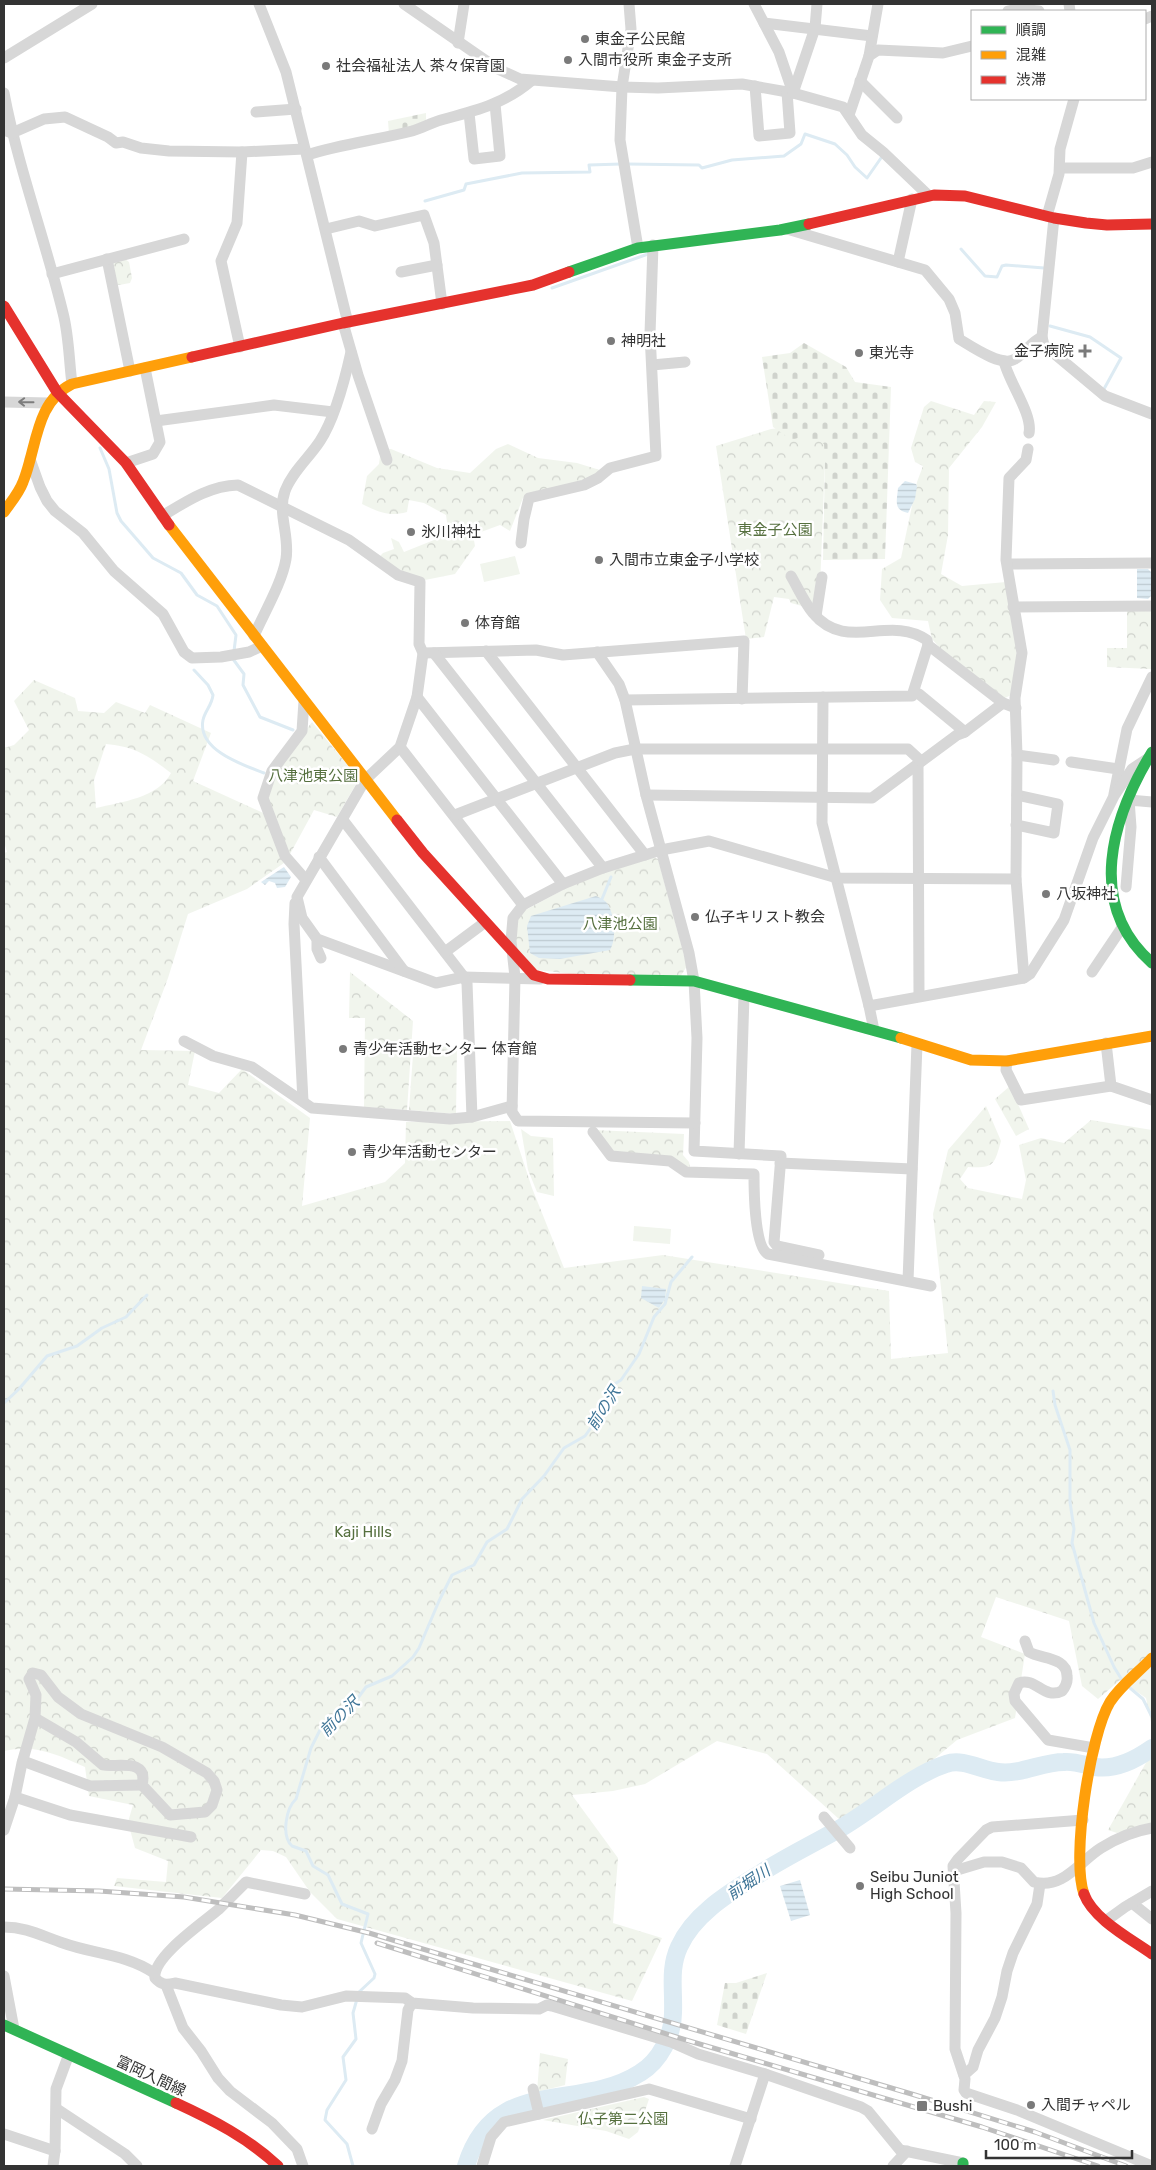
<svg xmlns="http://www.w3.org/2000/svg" width="1156" height="2170" font-family="Rubik,'Noto Sans JP',sans-serif">
  <style>
    .green { fill: #f1f5ed }
    .forest { fill: url(#forest-crowns); fill-rule: evenodd }
    .cemetery { fill: url(#cemetery-stones) }
    .water { fill: url(#water-rules) }
    .lines { fill: none; stroke-linecap: round; stroke-linejoin: round }
    .stream { stroke: #ddebf3; stroke-width: 3 }
    .river { stroke: #ddebf3; stroke-width: 18 }
    .street { stroke: #d7d7d7; stroke-width: 11 }
    .fast { stroke: #30b455; stroke-width: 11 }
    .slow { stroke: #ff9f0a; stroke-width: 11 }
    .jam { stroke: #e5322d; stroke-width: 11 }
    .rail-casing { stroke: #bebebe; stroke-width: 5 }
    .rail { stroke: #fff; stroke-width: 3; stroke-dasharray: 9; stroke-linecap: butt }
    .oneway { stroke: #7d7d7d }
    .poi-dot { fill: #7a7a7a; stroke: #fff; stroke-width: 2 }
    .labels { text-anchor: middle; stroke-width: 5; stroke-linejoin: round; paint-order: stroke }
    .poi-label { font-size: 15px; fill: #333; stroke: #fff; text-anchor: start }
    .park-label { font-size: 15px; fill: #56703f; stroke: #fff }
    .street-label { font-size: 15px; fill: #333; stroke: #fff }
    .water-label { font-size: 16px; font-style: italic; fill: #3f7597; stroke: #fff }
  </style>
  <defs>
    <pattern id="forest-crowns" width="20" height="18" patternUnits="userSpaceOnUse" patternTransform="scale(1.25)"><rect width="20" height="18" fill="#f1f5ed"/><path d="M2 6a3 3 0 1 1 6 0M12 15a3 3 0 1 1 6 0" fill="none" stroke="#cfd2cc"/></pattern>
    <pattern id="cemetery-stones" width="16" height="16" patternUnits="userSpaceOnUse" patternTransform="scale(1.25)"><rect width="16" height="16" fill="#f1f5ed"/><path d="M2 7V4a2 2 0 0 1 4 0v3zM10 15v-3a2 2 0 0 1 4 0v3z" fill="#cfd2cc"/></pattern>
    <pattern id="water-rules" width="6" height="5" patternUnits="userSpaceOnUse" patternTransform="scale(1.25)"><rect width="6" height="5" fill="#ddebf3"/><path d="M0 2.5h6" fill="none" stroke="#becad1"/></pattern>
  </defs>
  <rect width="100%" height="100%" fill="#fff"/>
  <g class="green">
    <polygon points="515,556 520,574 484,582 480,564"/>
    <polygon points="634,1226 671,1229 670,1244 633,1241"/>
  </g>
  <g class="forest">
    <polygon points="125,259 129,262 132,278 130,283 119,285 115,284 113,262"/>
    <polygon points="931,401 974,415 984,401 996,402 982,427 949,468 948,535 941,574 962,586 1006,582 1017,655 1011,695 1005,698 940,648 932,639 928,621 892,618 880,600 882,569 901,558 917,482 923,466 915,462 911,448 924,407"/>
    <polygon points="798,426 826,436 820,587 815,604 802,606 791,603 789,599 774,597 764,637 746,639 716,446 771,429"/>
    <path d="M508 444 538 458 577 463 603 471 584 482 523 498 510 531 500 525 473 535 475 546 455 574 420 581 378 558 383 553 394 549 391 538 399 542 404 552 434 540 439 532 448 529 446 515 424 503 409 500 407 512C388 517 379 512 362 504L367 476 379 464 381 449H391L437 468 470 473 496 449Z"/>
    <polygon points="1127,609 1152,609 1151,669 1107,667 1107,648 1127,648"/>
    <path d="M34 680 75 698 78 711 104 713 116 702 145 713 150 705 211 733 193 781 270 816 284 863 247 889 188 914 168 978 141 1050 195 1051 188 1085 219 1093 242 1069 310 1118 302 1206 385 1182 405 1163 406 1122 510 1121 532 1188 564 1268 663 1255 889 1291 891 1359 948 1353 933 1214 948 1150 986 1106 1001 1141C994 1166 994 1168 968 1167L960 1179 968 1188 1022 1199 1026 1180 1019 1145 1041 1138 1064 1143 1091 1120 1152 1130V1727L1146 1698 1120 1680 1098 1699 1082 1686 1069 1621 996 1597 981 1637 1025 1654 1015 1718 957 1740 850 1829 767 1754 717 1741 645 1784 613 1791 572 1795 618 1858 613 1923 662 1938 632 2001 337 1919 310 1892 286 1857 273 1851 261 1850 222 1898 114 1886 117 1878 166 1882 168 1861 135 1848 128 1822 133 1805 89 1796 85 1767C56 1754 36 1744 4 1751V853L7 852 4 842V748L14 745 29 730 14 701ZM106 744C136 747 147 755 171 773 158 798 121 802 96 808L94 780Z"/>
    <polygon points="312,722 359,779 337,817 314,810 289,856 265,797 274,772"/>
    <polygon points="653,857 658,859 687,966 680,977 610,978 537,970 516,949 516,921 522,912 583,879"/>
    <polygon points="350,972 413,1021 407,1110 364,1107 365,1018 349,1018"/>
    <polygon points="414,1041 457,1049 456,1114 409,1110"/>
    <polygon points="1010,1086 1029,1129 1016,1136 995,1099"/>
    <polygon points="521,1129 531,1136 553,1138 554,1196 537,1192 528,1170"/>
    <polygon points="594,1130 684,1134 683,1155 689,1162 690,1167 611,1156"/>
    <polygon points="1152,1752 1152,1823 1117,1833 1108,1830"/>
    <polygon points="540,2053 568,2059 565,2085 537,2092"/>
    <polygon points="644,2097 649,2099 638,2132 629,2139 606,2131 543,2120"/>
  </g>
  <g class="cemetery">
    <polygon points="426,113 426,125 389,134 388,121"/>
    <path d="M804 343 846 367 855 382 891 387 885 559 823 560 825 461 824 444C814 438 803 435 792 440L773 427 762 357 790 353Z"/>
    <polygon points="767,1973 746,2034 717,2025 725,1983 736,1983"/>
  </g>
  <g class="water">
    <path d="M905 481 916 484 917 486 915 499 908 513C893 510 897 501 898 488Z"/>
    <polygon points="1137,569 1148,569 1152,573 1152,595 1148,599 1137,598"/>
    <polygon points="284,867 291,877 285,887 277,888 275,883 269,881 265,885 261,882"/>
    <path d="M596 896C600 898 603 899 606 902 615 913 617 939 610 950L560 959 539 958 530 953 527 926 531 916Z"/>
    <polygon points="642,1286 666,1289 665,1299 659,1308 641,1298"/>
    <polygon points="800,1880 810,1915 791,1921 780,1886"/>
  </g>
  <g class="lines">
    <g class="stream">
      <polyline points="627,164 699,165 702,168 732,160 784,156 801,144 805,134 835,144 847,155 855,167 867,178 881,158"/>
      <polyline points="425,201 464,190 466,184 522,173 590,172 589,165 621,164"/>
      <polyline points="961,249 985,276 997,277 1002,266 1006,265 1044,268"/>
      <polyline points="552,288 648,254"/>
      <polyline points="1050,326 1090,337 1121,358 1104,389"/>
      <polyline points="100,448 109,469 117,513 121,521 153,558 181,573 197,595 217,606 236,635 234,651"/>
      <polyline points="233,659 244,674 243,685 260,717 293,730"/>
      <path d="M194 670 208 685 213 695C212 705 205 711 203 720 197 750 243 765 264 773"/>
      <polyline points="602,899 611,877"/>
      <polyline points="1053,1391 1055,1405 1070,1450 1070,1502 1074,1529 1072,1543 1094,1623 1114,1667 1122,1680"/>
      <polyline points="4,1403 19,1389 47,1356 77,1346 102,1328 126,1317 147,1295"/>
      <polyline points="1130,1688 1143,1699 1152,1717"/>
      <polyline points="1151,1749 1152,1742"/>
      <path d="M353 2166 347 2144 325 2120 327 2110 346 2080 343 2057 356 2039 353 2013 359 1992 374 1978 375 1974 361 1943 368 1914 342 1904 328 1875 313 1866 306 1851 292 1846C281 1836 286 1808 296 1799L311 1748 321 1728 328 1721 349 1710 366 1687 392 1676 413 1657 419 1648 439 1601 452 1575 474 1565 487 1542 507 1529 522 1499 544 1476 564 1448 585 1436 607 1405 613 1385 621 1380 639 1354 654 1317 665 1304 671 1282 692 1257"/>
    </g>
    <path class="river" d="M466 2166C494 2074 577 2113 640 2073 660 2061 673 2035 673 2013 674 1989 669 1969 679 1947 694 1913 731 1892 761 1873 786 1857 813 1844 839 1829 873 1810 909 1776 946 1764 963 1758 981 1770 998 1772 1021 1775 1041 1762 1064 1762 1074 1761 1085 1765 1095 1767 1116 1770 1135 1760 1152 1748"/>
    <g class="street">
      <polyline points="259,4 286,72 348,323"/>
      <polyline points="404,4 498,69 520,79 622,87 658,88 742,84 793,93 843,107 862,135 883,152 929,196"/>
      <polyline points="629,4 631,29 622,87 620,140 638,248"/>
      <polyline points="754,4 779,52 793,93"/>
      <polyline points="1069,4 1070,11"/>
      <polyline points="1008,11 1017,9 1039,11"/>
      <polyline points="1145,19 1152,16"/>
      <polyline points="764,23 872,36"/>
      <polyline points="458,43 464,4"/>
      <polyline points="869,56 878,4"/>
      <polyline points="4,58 92,4"/>
      <polyline points="860,81 897,118"/>
      <polyline points="755,86 759,136 790,133 787,92"/>
      <path d="M4 93C18 167 45 239 63 313 69 336 69 361 72 384"/>
      <polyline points="793,93 815,28 817,4"/>
      <polyline points="256,112 296,109"/>
      <polyline points="469,113 474,159 500,156 495,104"/>
      <polyline points="849,115 869,56 878,50 943,53 972,46"/>
      <polyline points="4,130 12,133 44,119 65,117 108,137 116,143 123,142 141,148 169,151 242,152 304,149"/>
      <path d="M307 155C342 144 377 140 412 131 422 128 431 123 441 120 474 111 504 104 531 81"/>
      <polyline points="1061,168 1133,168 1152,162"/>
      <polyline points="1047,216 1059,174 1060,149 1074,99"/>
      <polyline points="1054,218 1042,337 1044,345 1105,396 1152,414"/>
      <polyline points="326,229 359,221 375,226 424,215 434,243 442,304"/>
      <path d="M787 229 925 270 949 299 955 313 959 339C971 346 1002 368 1015 359 1026 353 1030 342 1042 337"/>
      <polyline points="107,259 130,371"/>
      <polyline points="898,262 912,199"/>
      <polyline points="401,272 437,265"/>
      <polyline points="52,274 184,239"/>
      <polyline points="343,323 358,375 387,460"/>
      <polyline points="240,347 221,261 237,223 242,152"/>
      <path d="M1004 361C1008 381 1033 414 1029 433"/>
      <polyline points="652,365 685,362"/>
      <polyline points="4,402 48,403"/>
      <polyline points="156,421 274,405 333,412"/>
      <polyline points="30,459 40,487 47,501 55,511 83,533 114,571 163,614 184,652 192,658 221,657 249,652 262,646"/>
      <polyline points="126,463 153,454 160,442 145,368"/>
      <path d="M162 516C187 501 209 486 238 485L349 540 398 575 420 582 419 644 423 653 417 697 400 747 365 780 297 897 302 918 317 939 436 983 464 977 540 979"/>
      <polyline points="521,543 524,519 529,498 584,485 598,478 610,468 656,456 650,334 653,245"/>
      <polyline points="1008,564 1152,563"/>
      <path d="M791 576C798 588 804 602 813 613 846 653 889 614 927 640L928 645 1003 703"/>
      <polyline points="1013,607 1152,606"/>
      <polyline points="816,616 822,577"/>
      <path d="M254 636C264 613 282 583 286 559 290 536 277 513 285 491 292 472 309 458 320 441 335 418 345 379 351 352"/>
      <polyline points="486,651 645,855"/>
      <polyline points="597,652 619,684 625,700 646,795 689,953 694,981 697,1038 694,1151 781,1156 774,1242 777,1246 819,1255"/>
      <polyline points="423,653 536,650 563,655 744,641 742,699"/>
      <polyline points="434,653 603,868"/>
      <polyline points="919,694 965,732"/>
      <polyline points="417,697 563,884"/>
      <polyline points="823,697 822,823 869,1006 874,1030"/>
      <polyline points="625,700 912,696 928,645"/>
      <polyline points="304,701 302,731 272,771 263,798 285,856 306,880"/>
      <polyline points="400,747 523,905"/>
      <polyline points="1017,755 1054,760"/>
      <polyline points="1071,762 1118,769"/>
      <polyline points="918,763 919,996"/>
      <polyline points="1114,794 1127,729 1152,677"/>
      <polyline points="646,795 872,798 957,735 965,732 1003,703 1016,708"/>
      <polyline points="455,815 615,753 635,749 908,749 921,761"/>
      <polyline points="343,820 464,977 467,983 472,1117"/>
      <polyline points="1016,825 1054,833 1058,804 1017,795"/>
      <polyline points="319,857 404,971"/>
      <polyline points="1126,887 1131,827 1129,800 1152,802"/>
      <polyline points="295,903 294,924 303,1101"/>
      <polyline points="317,939 317,949 321,958"/>
      <polyline points="445,952 484,923"/>
      <polyline points="1092,972 1123,926"/>
      <polyline points="1024,978 1016,879 1017,755 1015,698 1022,653 1006,560 1009,478 1026,460 1028,449"/>
      <polyline points="869,1006 1024,978 1030,974 1064,920 1093,838 1114,796 1132,769 1147,759"/>
      <polyline points="184,1041 213,1056 252,1067 312,1108 450,1119 472,1117 512,1106"/>
      <polyline points="1106,1043 1111,1086 1152,1100"/>
      <polyline points="1007,1061 1006,1070 1021,1100 1111,1086"/>
      <polyline points="695,1123 518,1121 512,1112 515,977 511,941 513,918 523,905 563,884 603,868 661,850 709,841 837,878 1016,879"/>
      <path d="M593 1132 611 1156 670 1161 686 1172 754 1174C754 1189 754 1247 768 1254L931 1286"/>
      <polyline points="739,1154 744,995"/>
      <polyline points="780,1163 912,1169"/>
      <polyline points="908,1281 917,1044"/>
      <path d="M1025 1641 1029 1652C1041 1659 1067 1657 1067 1676 1068 1682 1066 1686 1062 1691 1044 1700 1036 1677 1019 1683L1014 1694 1015 1701 1048 1740 1094 1748"/>
      <polyline points="23,1761 90,1786 142,1785"/>
      <polyline points="15,1797 70,1815 191,1837"/>
      <polyline points="824,1817 850,1848"/>
      <polyline points="1083,1820 992,1827 986,1830 958,1859 953,1866 956,1913 955,2049 965,2079 964,2090 966,2093 1017,2110 1152,2166"/>
      <path d="M4 1830 15 1797 22 1763 35 1718 76 1742 103 1765C115 1768 149 1757 142 1785L170 1815 205 1812 212 1805 217 1790 214 1781 207 1773 162 1747 81 1714 58 1697 41 1675 33 1673 29 1679 36 1695 35 1718"/>
      <path d="M954 1871 984 1862H1002L1021 1868 1034 1882C1063 1890 1080 1861 1101 1848 1117 1838 1134 1831 1152 1828"/>
      <path d="M305 1894 246 1882C237 1891 228 1900 219 1909 204 1922 152 1957 155 1978 161 1985 166 1985 175 1983L281 2005 302 2007 346 1996 405 1998 412 2003 473 2008 539 2009 547 2005 552 2006 671 2042 698 2054 765 2074 861 2107 868 2111 900 2150 963 2163"/>
      <polyline points="1132,1903 1152,1919"/>
      <polyline points="1107,1920 1125,1907 1152,1891"/>
      <path d="M4 1927C26 1927 42 1936 63 1943 93 1954 126 1954 154 1973"/>
      <polyline points="4,1976 14,2029"/>
      <polyline points="166,1985 183,2028 201,2051 218,2078 230,2091 272,2123 297,2149 303,2166"/>
      <polyline points="964,2075 973,2067 978,2050 995,2018 1002,1997 1007,1971 1013,1953 1037,1904 1040,1884"/>
      <polyline points="533,2089 539,2114"/>
      <polyline points="57,2109 125,2154 137,2166"/>
      <polyline points="372,2129 381,2104 395,2080 402,2061 408,2010 412,2003"/>
      <polyline points="4,2134 55,2151"/>
      <polyline points="53,2166 55,2151 56,2089 69,2054"/>
      <polyline points="482,2166 491,2137 504,2122 649,2089 751,2119"/>
      <polyline points="735,2166 765,2074"/>
      <polyline points="893,2166 907,2151"/>
    </g>
    <g class="fast">
      <polyline points="569,272 638,248 780,230 809,224"/>
      <path d="M1152 752C1112 818 1085 904 1152 963"/>
      <polyline points="630,980 694,981 901,1038"/>
      <polyline points="4,2025 176,2103"/>
      <polyline points="963,2163 963,2166"/>
    </g>
    <g class="slow">
      <path d="M4 512C11 502 19 493 23 482 37 448 35 402 72 384L192 357"/>
      <polyline points="169,525 397,820"/>
      <polyline points="901,1038 971,1060 1007,1061 1152,1036"/>
      <path d="M1084 1894C1071 1859 1090 1735 1110 1702 1121 1685 1138 1673 1152 1658"/>
    </g>
    <g class="jam">
      <polyline points="809,224 934,195 965,196 1054,218 1086,223 1107,225 1152,224"/>
      <polyline points="4,306 57,392 126,463 169,525"/>
      <polyline points="192,357 343,323 533,285 569,272"/>
      <polyline points="397,820 423,853 534,975 548,979 630,980"/>
      <path d="M1084 1894C1093 1919 1131 1939 1152 1954"/>
      <path d="M176 2103C213 2120 248 2138 278 2166"/>
    </g>
    <defs>
      <g id="rail">
        <polyline points="4,1889 99,1891 184,1897 295,1915 369,1933 480,1966 915,2095 1035,2132 1126,2166"/>
        <polyline points="377,1943 686,2040 982,2127 1098,2166"/>
      </g>
    </defs>
    <use href="#rail" class="rail-casing"/>
    <use href="#rail" class="rail"/>
  </g>
  <defs><path id="oneway-shaft" d="M-6 0H5M1.5-3L5.5 0L1.5 3" fill="none" stroke-width="1.6" stroke-linecap="round" stroke-linejoin="round" transform="scale(1.25)"/></defs>
  <use class="oneway" href="#oneway-shaft" transform="translate(26 402) rotate(-179)"/>
  <g class="poi-dot">
    <circle cx="585" cy="39" r="5"/>
    <circle cx="568" cy="60" r="5"/>
    <circle cx="326" cy="66" r="5"/>
    <circle cx="611" cy="341" r="5"/>
    <path d="M1082.5 343.5h5v5h5v5h-5v5h-5v-5h-5v-5h5z"/>
    <circle cx="859" cy="353" r="5"/>
    <circle cx="411" cy="532" r="5"/>
    <circle cx="599" cy="560" r="5"/>
    <circle cx="465" cy="623" r="5"/>
    <circle cx="1046" cy="894" r="5"/>
    <circle cx="695" cy="917" r="5"/>
    <circle cx="343" cy="1049" r="5"/>
    <circle cx="352" cy="1152" r="5"/>
    <circle cx="860" cy="1886" r="5"/>
    <circle cx="1031" cy="2105" r="5"/>
    <rect x="916" y="2100" width="12" height="12" rx="2.5"/>
  </g>
  <g class="labels">
    <g class="poi-label">
      <text x="595" y="44">東金子公民館</text>
      <text x="578" y="65">入間市役所 東金子支所</text>
      <text x="336" y="71">社会福祉法人 茶々保育園</text>
      <text x="621" y="346">神明社</text>
      <text x="1074" y="356" text-anchor="end">金子病院</text>
      <text x="869" y="358">東光寺</text>
      <text x="421" y="537">氷川神社</text>
      <text x="609" y="565">入間市立東金子小学校</text>
      <text x="475" y="628">体育館</text>
      <text x="1056" y="899">八坂神社</text>
      <text x="705" y="922">仏子キリスト教会</text>
      <text x="353" y="1054">青少年活動センター 体育館</text>
      <text x="362" y="1157">青少年活動センター</text>
      <text x="870" y="1882">Seibu Juniot<tspan x="870" dy="17">High School</tspan></text>
      <text x="1041" y="2110">入間チャペル</text>
      <text x="933" y="2111">Bushi</text>
    </g>
    <g class="park-label">
      <text x="775" y="535">東金子公園</text>
      <text x="313" y="781">八津池東公園</text>
      <text x="620" y="929">八津池公園</text>
      <text x="363" y="1537">Kaji Hills</text>
      <text x="623" y="2124">仏子第二公園</text>
    </g>
    <g class="street-label">
      <text transform="translate(151 2076) rotate(25)" y="5">富岡入間線</text>
    </g>
    <g class="water-label">
      <text transform="translate(603 1408) rotate(-58)" y="6">前の沢</text>
      <text transform="translate(339 1716) rotate(-45)" y="6">前の沢</text>
      <text transform="translate(748 1882) rotate(-34)" y="6">前堀川</text>
    </g>
  </g>
  <rect width="1156" height="2170" fill="none" stroke="#333333" stroke-width="10"/>
  <rect x="971" y="10" width="175" height="90" fill="#ffffff" stroke="#adadad"/>
  <rect x="981" y="26" width="25" height="8" fill="#30b455" stroke="#adadad"/>
  <text x="1016" y="35" font-size="15" fill="#333333">順調</text>
  <rect x="981" y="51" width="25" height="8" fill="#ff9f0a" stroke="#adadad"/>
  <text x="1016" y="60" font-size="15" fill="#333333">混雑</text>
  <rect x="981" y="76" width="25" height="8" fill="#e5322d" stroke="#adadad"/>
  <text x="1016" y="85" font-size="15" fill="#333333">渋滞</text>
  <path d="M986 2150v8h146v-8" fill="none" stroke="#333333" stroke-width="2.5"/>
  <text x="994" y="2150" font-size="15" fill="#333333" stroke="#ffffff" stroke-width="4" paint-order="stroke">100 m</text>
</svg>
